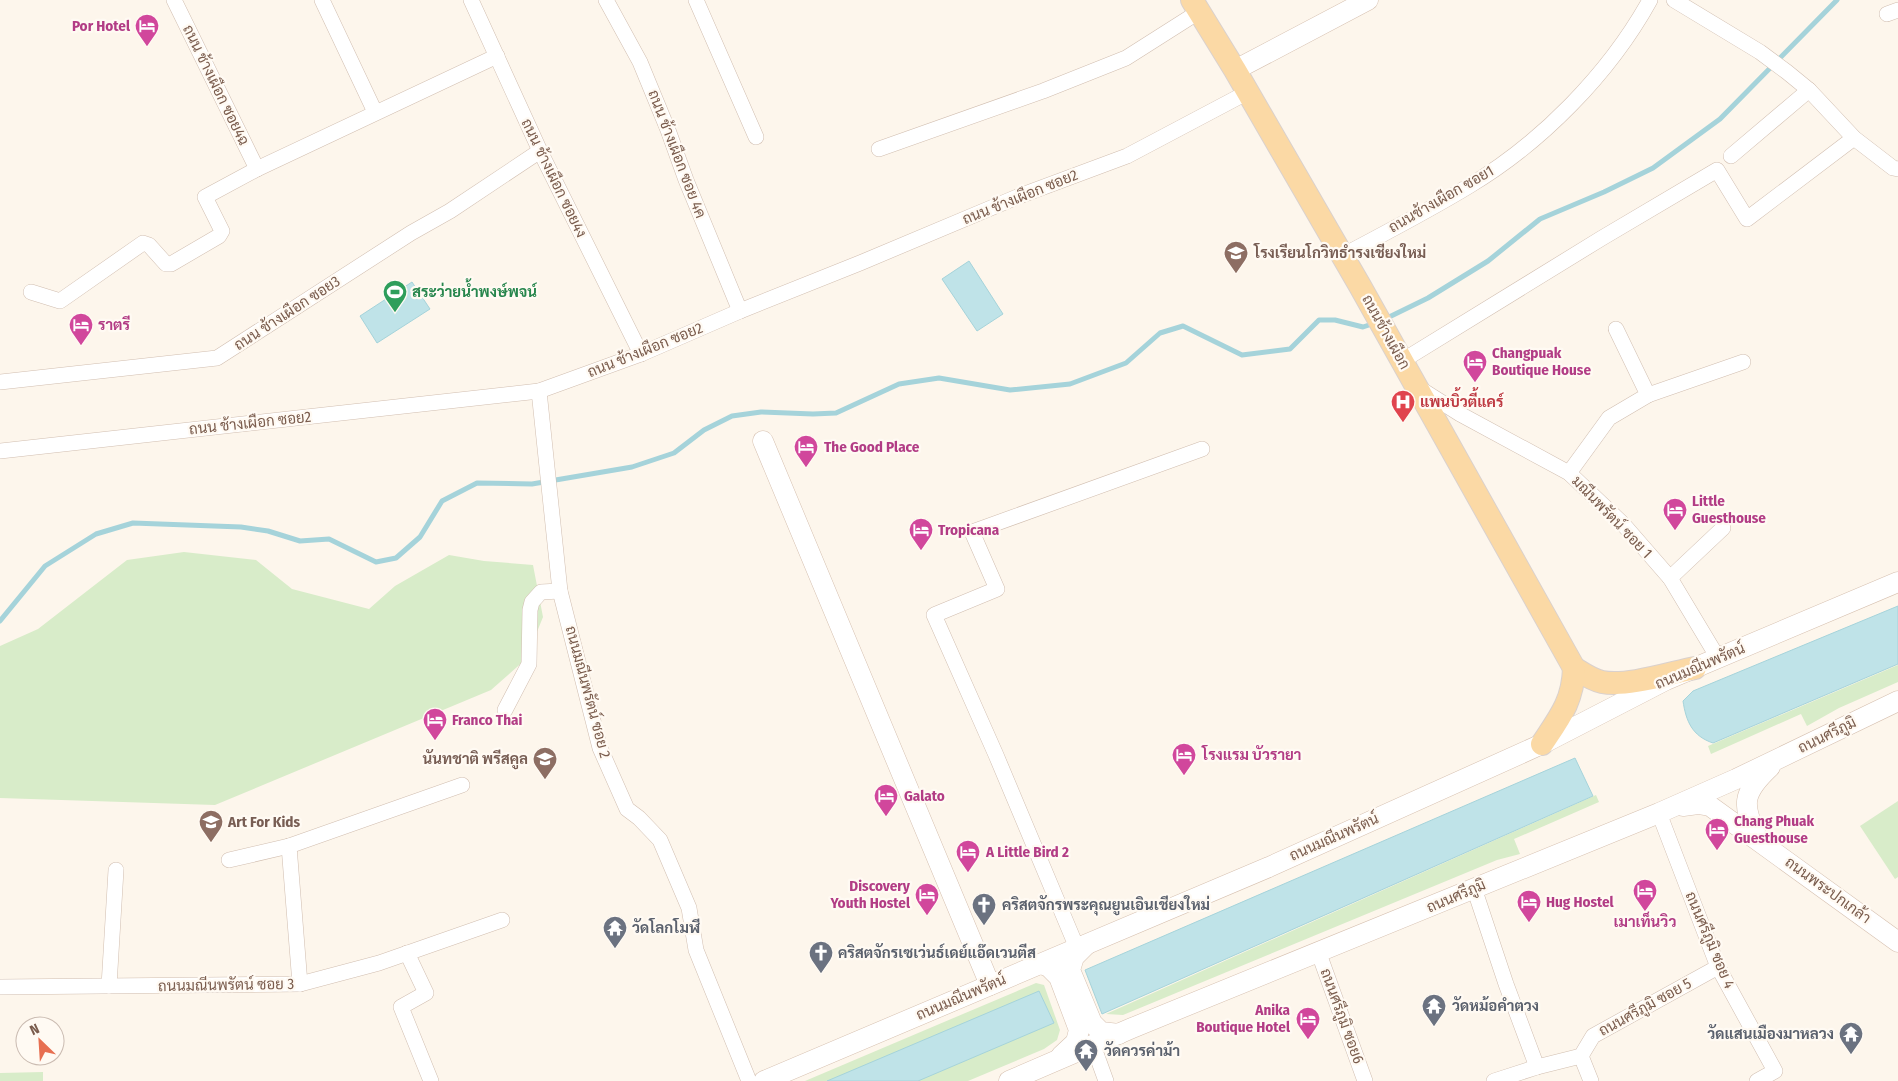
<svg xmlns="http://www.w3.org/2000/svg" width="1898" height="1081" font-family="'Fira Sans Condensed',Sarabun,sans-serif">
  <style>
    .green { fill: #d8ecc9 }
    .water { fill: #bfe3e8; stroke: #a5d3da }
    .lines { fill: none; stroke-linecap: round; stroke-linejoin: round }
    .stream { stroke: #a5d3da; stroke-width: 5 }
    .street-casing { stroke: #d1beb0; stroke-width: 16 }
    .secondary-casing { stroke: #d6c0b0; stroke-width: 21 }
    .primary-casing { stroke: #dad1cd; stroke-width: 24 }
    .street { stroke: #fff; stroke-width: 15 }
    .secondary { stroke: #fff; stroke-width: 20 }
    .primary { stroke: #fbd9a5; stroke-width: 22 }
    .labels { text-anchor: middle; stroke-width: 4.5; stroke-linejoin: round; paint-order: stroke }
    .hotel-label { font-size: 15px; font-weight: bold; fill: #b23c85; stroke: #fffaf3; text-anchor: start }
    .street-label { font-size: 15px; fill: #7a5c4d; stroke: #fffaf3 }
    .education-label { font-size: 15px; font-weight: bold; fill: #785e54; stroke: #fffaf3; text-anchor: start }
    .leisure-label { font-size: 15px; font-weight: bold; fill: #27864d; stroke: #fffaf3; text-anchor: start }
    .health-label { font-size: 15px; font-weight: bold; fill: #be3a42; stroke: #fffaf3; text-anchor: start }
    .worship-label { font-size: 15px; font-weight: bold; fill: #5b616d; stroke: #fffaf3; text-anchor: start }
  </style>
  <rect width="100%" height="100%" fill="#fdf6ec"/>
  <g class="green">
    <polygon points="184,552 256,560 292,589 369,609 395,586 449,555 484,561 533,565 543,617 526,659 491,690 215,805 0,798 0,646 38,629 127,560"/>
    <polygon points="1898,665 1898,682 1839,708 1807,726 1801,714 1711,754 1708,746"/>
    <polygon points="1596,795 1599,802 1514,839 1520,854 1497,860 1123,1015 1106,1014"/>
    <polygon points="1898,801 1898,877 1895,879 1860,826"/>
    <polygon points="1036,983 1044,985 1060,1030 1057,1040 1044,1049 968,1081 805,1081"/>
    <polygon points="43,1072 43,1081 0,1081 0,1073"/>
  </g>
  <g class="water">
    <polygon points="969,261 1003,314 977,331 942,279"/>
    <polygon points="412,282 430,309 377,343 360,316"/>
    <path d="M1898 606V664L1713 743C1692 736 1686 721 1683 701L1693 691Z"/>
    <polygon points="1575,758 1593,796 1102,1014 1085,970"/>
    <polygon points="1039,991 1054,1023 918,1081 827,1081"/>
  </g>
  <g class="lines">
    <g class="stream">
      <polyline points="1385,319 1428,298 1488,261 1540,219 1604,192 1653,168 1720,119 1837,0"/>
      <polyline points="0,621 45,566 96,534 133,523 241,527 268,531 300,541 329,539 376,562 396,558 420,537 442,501 477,483 532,484 632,467 674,453 704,430 732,416 761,412 813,414 836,413 899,384 939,378 1010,390 1070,384 1126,363 1160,333 1183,326 1242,355 1290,349 1319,320 1335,320 1363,327 1375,323"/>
    </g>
    <defs>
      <g id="street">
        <polyline points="174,0 257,169"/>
        <polyline points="322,0 375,112"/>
        <polyline points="471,0 540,151 641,354"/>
        <polyline points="606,0 640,62 668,130 686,180 740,311"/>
        <polyline points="696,0 756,137"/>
        <polyline points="1674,0 1760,52 1787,72 1809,90 1854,138 1893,168 1898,169"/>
        <polyline points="1887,14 1898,10"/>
        <polyline points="879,149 1043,91 1126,58 1200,11"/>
        <polyline points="1731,156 1809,90"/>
        <path d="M1342 256C1385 233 1428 211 1469 186 1541 143 1609 74 1650 0"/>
        <polyline points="31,292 60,301 143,243 149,245 166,264 171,264 219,236 222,231 205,197 257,169 497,56"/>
        <polyline points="1402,361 1602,238 1717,170 1747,219 1854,138"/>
        <polyline points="0,382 217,358 411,233 450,211 540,151"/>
        <polyline points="1419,388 1460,414 1569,473 1623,524 1670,578 1718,658"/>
        <polyline points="539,391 560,591 600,748 627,809 639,818 660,840 689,908 696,950 749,1081"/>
        <polyline points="1648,395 1743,362"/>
        <polyline points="0,451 539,391 641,354 740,311 860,263 1017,197 1127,156 1248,92"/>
        <polyline points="1569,473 1609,418 1648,395 1616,329"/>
        <polyline points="1670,578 1723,528"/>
        <polyline points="505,710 529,664 530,610 532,602 541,592 560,591"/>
        <polyline points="1659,813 1718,967 1775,1071 1757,1081"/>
        <polyline points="289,846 300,984"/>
        <polyline points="229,860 289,846 462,785"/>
        <polyline points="1474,888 1506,984 1537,1067"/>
        <polyline points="1077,948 996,755 934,615 997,589 972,532 1202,449"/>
        <polyline points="1318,951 1365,1081"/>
        <polyline points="407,953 426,993 401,1007 431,1081"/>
        <polyline points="109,986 116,870"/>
        <polyline points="0,987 300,984 379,963 502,920"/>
        <polyline points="1093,1045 1106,1081"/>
        <polyline points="1581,1056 1591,1081"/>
        <polyline points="1494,1081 1537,1067 1581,1056 1593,1036 1718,967"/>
      </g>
      <g id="secondary">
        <polyline points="1235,70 1368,0"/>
        <polyline points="763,441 990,985"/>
        <polyline points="1683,806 1698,804 1710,806 1898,942"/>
        <path d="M1758 839C1742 805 1741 794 1770 767"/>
        <polyline points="1086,945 1074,957 1070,970 1092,1023 1101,1032 1119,1034"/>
        <polyline points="1041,964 1049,967 1059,977 1079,1030 1076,1042 1061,1056"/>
        <polyline points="764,1081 1269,867 1542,744 1666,680 1898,582"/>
        <polyline points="1009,1081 1132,1028 1659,813 1736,779 1898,701"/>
      </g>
      <g id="primary">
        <path d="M1192 0 1235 70 1360 286 1574 668C1582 673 1592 680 1602 682 1627 687 1670 673 1695 668"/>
        <path d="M1542 744C1560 717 1573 701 1574 668"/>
      </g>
    </defs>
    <use href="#street" class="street-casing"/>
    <use href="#secondary" class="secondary-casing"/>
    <use href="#primary" class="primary-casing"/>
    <use href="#street" class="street"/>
    <use href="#secondary" class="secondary"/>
    <use href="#primary" class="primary"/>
  </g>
  <defs>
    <symbol id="hotel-pin" viewBox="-11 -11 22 30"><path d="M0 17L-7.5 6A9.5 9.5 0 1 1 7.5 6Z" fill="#d1479c" stroke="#fffaf3"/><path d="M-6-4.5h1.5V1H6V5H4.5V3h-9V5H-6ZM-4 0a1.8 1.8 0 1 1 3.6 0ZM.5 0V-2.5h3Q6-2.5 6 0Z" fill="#fff"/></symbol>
    <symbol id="school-pin" viewBox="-11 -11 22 30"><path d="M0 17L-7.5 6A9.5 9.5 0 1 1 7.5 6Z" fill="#8d6e63" stroke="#fffaf3"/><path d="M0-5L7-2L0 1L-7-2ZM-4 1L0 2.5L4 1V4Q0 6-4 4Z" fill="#fff"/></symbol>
    <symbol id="stadium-pin" viewBox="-11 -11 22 30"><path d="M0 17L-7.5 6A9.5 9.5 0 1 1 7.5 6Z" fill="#2e9e5b" stroke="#fffaf3"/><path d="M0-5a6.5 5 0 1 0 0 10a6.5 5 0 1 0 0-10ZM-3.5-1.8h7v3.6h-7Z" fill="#fff"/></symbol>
    <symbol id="hospital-pin" viewBox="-11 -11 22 30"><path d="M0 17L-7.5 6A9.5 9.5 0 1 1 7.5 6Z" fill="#e0444e" stroke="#fffaf3"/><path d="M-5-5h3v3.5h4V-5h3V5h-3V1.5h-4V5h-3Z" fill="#fff"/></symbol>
    <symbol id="church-pin" viewBox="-11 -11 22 30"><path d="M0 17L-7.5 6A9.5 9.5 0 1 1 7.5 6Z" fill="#6b7280" stroke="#fffaf3"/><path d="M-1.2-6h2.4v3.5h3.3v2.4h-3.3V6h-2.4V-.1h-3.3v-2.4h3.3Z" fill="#fff"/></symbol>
    <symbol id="temple-pin" viewBox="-11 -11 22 30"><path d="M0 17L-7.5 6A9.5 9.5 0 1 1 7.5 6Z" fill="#6b7280" stroke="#fffaf3"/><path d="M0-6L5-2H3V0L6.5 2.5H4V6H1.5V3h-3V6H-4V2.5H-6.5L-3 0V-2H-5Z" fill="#fff"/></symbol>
  </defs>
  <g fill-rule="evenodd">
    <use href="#hotel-pin" x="133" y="12" width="28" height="38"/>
    <use href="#school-pin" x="1222" y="239" width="28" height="38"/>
    <use href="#stadium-pin" x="381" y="278" width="28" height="38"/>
    <use href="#hotel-pin" x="67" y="311" width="28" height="38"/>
    <use href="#hotel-pin" x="1461" y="348" width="28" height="38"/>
    <use href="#hospital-pin" x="1389" y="388" width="28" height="38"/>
    <use href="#hotel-pin" x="792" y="433" width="28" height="38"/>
    <use href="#hotel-pin" x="1661" y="496" width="28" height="38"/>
    <use href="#hotel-pin" x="907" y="516" width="28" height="38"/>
    <use href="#hotel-pin" x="421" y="706" width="28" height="38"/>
    <use href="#hotel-pin" x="1170" y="741" width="28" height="38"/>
    <use href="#school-pin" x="531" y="745" width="28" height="38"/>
    <use href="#hotel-pin" x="872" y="782" width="28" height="38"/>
    <use href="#school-pin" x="197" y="808" width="28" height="38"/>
    <use href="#hotel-pin" x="1703" y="816" width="28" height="38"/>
    <use href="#hotel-pin" x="954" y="838" width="28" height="38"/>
    <use href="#hotel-pin" x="1631" y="877" width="28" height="38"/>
    <use href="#hotel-pin" x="913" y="881" width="28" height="38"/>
    <use href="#hotel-pin" x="1515" y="888" width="28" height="38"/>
    <use href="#church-pin" x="970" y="891" width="28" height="38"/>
    <use href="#temple-pin" x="601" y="914" width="28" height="38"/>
    <use href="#church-pin" x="807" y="939" width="28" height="38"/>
    <use href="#temple-pin" x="1420" y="992" width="28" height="38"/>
    <use href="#hotel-pin" x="1294" y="1005" width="28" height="38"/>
    <use href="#temple-pin" x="1837" y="1020" width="28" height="38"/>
    <use href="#temple-pin" x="1072" y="1037" width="28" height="38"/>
  </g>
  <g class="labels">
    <g class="hotel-label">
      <text x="130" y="31" text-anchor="end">Por Hotel</text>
      <text x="98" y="330">ราตรี</text>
      <text x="1492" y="358">Changpuak<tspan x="1492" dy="17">Boutique House</tspan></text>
      <text x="824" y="452">The Good Place</text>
      <text x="1692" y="506">Little<tspan x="1692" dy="17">Guesthouse</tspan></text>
      <text x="938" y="535">Tropicana</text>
      <text x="452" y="725">Franco Thai</text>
      <text x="1202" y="760">โรงแรม บัวรายา</text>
      <text x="904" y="801">Galato</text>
      <text x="1734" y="826">Chang Phuak<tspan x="1734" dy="17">Guesthouse</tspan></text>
      <text x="986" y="857">A Little Bird 2</text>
      <text x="910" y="891" text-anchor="end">Discovery<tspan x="910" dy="17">Youth Hostel</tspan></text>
      <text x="1546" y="907">Hug Hostel</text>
      <text x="1645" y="927" text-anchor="middle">เมาเท็นวิว</text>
      <text x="1290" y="1015" text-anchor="end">Anika<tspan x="1290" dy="17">Boutique Hotel</tspan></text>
    </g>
    <g class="street-label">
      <text transform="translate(216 85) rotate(64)" y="5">ถนน ช้างเผือก ซอย4ฉ</text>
      <text transform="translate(677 154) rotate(69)" y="5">ถนน ช้างเผือก ซอย 4ค</text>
      <text transform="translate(554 178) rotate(64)" y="5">ถนน ช้างเผือก ซอย4ง</text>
      <text transform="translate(1020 197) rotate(-22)" y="5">ถนน ช้างเผือก ซอย2</text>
      <text transform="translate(1441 199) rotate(-30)" y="5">ถนนช้างเผือก ซอย1</text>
      <text transform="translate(287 313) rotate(-33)" y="5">ถนน ช้างเผือก ซอย3</text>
      <text transform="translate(1386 332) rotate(61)" y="5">ถนนช้างเผือก</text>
      <text transform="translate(645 350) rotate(-22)" y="5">ถนน ช้างเผือก ซอย2</text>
      <text transform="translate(250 423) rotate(-6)" y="5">ถนน ช้างเผือก ซอย2</text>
      <text transform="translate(1612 517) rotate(46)" y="5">มณีนพรัตน์ ซอย 1</text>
      <text transform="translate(1700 666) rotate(-23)" y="5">ถนนมณีนพรัตน์</text>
      <text transform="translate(588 692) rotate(75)" y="5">ถนนมณีนพรัตน์ ซอย 2</text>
      <text transform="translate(1827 735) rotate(-26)" y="5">ถนนศรีภูมิ</text>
      <text transform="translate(1334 837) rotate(-24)" y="5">ถนนมณีนพรัตน์</text>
      <text transform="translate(1828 890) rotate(36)" y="5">ถนนพระปกเกล้า</text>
      <text transform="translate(1456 896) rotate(-23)" y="5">ถนนศรีภูมิ</text>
      <text transform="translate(1710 940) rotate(67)" y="5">ถนนศรีภูมิ ซอย 4</text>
      <text transform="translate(226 985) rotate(-1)" y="5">ถนนมณีนพรัตน์ ซอย 3</text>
      <text transform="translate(961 997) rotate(-23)" y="5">ถนนมณีนพรัตน์</text>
      <text transform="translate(1645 1007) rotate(-29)" y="5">ถนนศรีภูมิ ซอย 5</text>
      <text transform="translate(1342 1016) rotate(70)" y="5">ถนนศรีภูมิ ซอย6</text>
    </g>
    <g class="education-label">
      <text x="1254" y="258">โรงเรียนโกวิทธำรงเชียงใหม่</text>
      <text x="528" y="764" text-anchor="end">นันทชาติ พรีสคูล</text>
      <text x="228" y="827">Art For Kids</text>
    </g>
    <g class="leisure-label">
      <text x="412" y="297">สระว่ายน้ำพงษ์พจน์</text>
    </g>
    <g class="health-label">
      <text x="1420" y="407">แพนบิ้วตี้แคร์</text>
    </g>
    <g class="worship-label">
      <text x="1002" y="910">คริสตจักรพระคุณยูนเอินเชียงใหม่</text>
      <text x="632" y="933">วัดโลกโมฬี</text>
      <text x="838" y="958">คริสตจักรเซเว่นธ์เดย์แอ๊ดเวนตีส</text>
      <text x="1452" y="1011">วัดหม้อคำตวง</text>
      <text x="1834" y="1039" text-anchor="end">วัดแสนเมืองมาหลวง</text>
      <text x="1104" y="1056">วัดควรค่าม้า</text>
    </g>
  </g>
  <g transform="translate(40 1041) rotate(335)"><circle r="24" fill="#fffaf3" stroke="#cabbb1"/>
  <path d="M0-4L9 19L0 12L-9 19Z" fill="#e76f51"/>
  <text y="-8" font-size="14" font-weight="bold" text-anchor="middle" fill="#7a5c4d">N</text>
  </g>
</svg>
